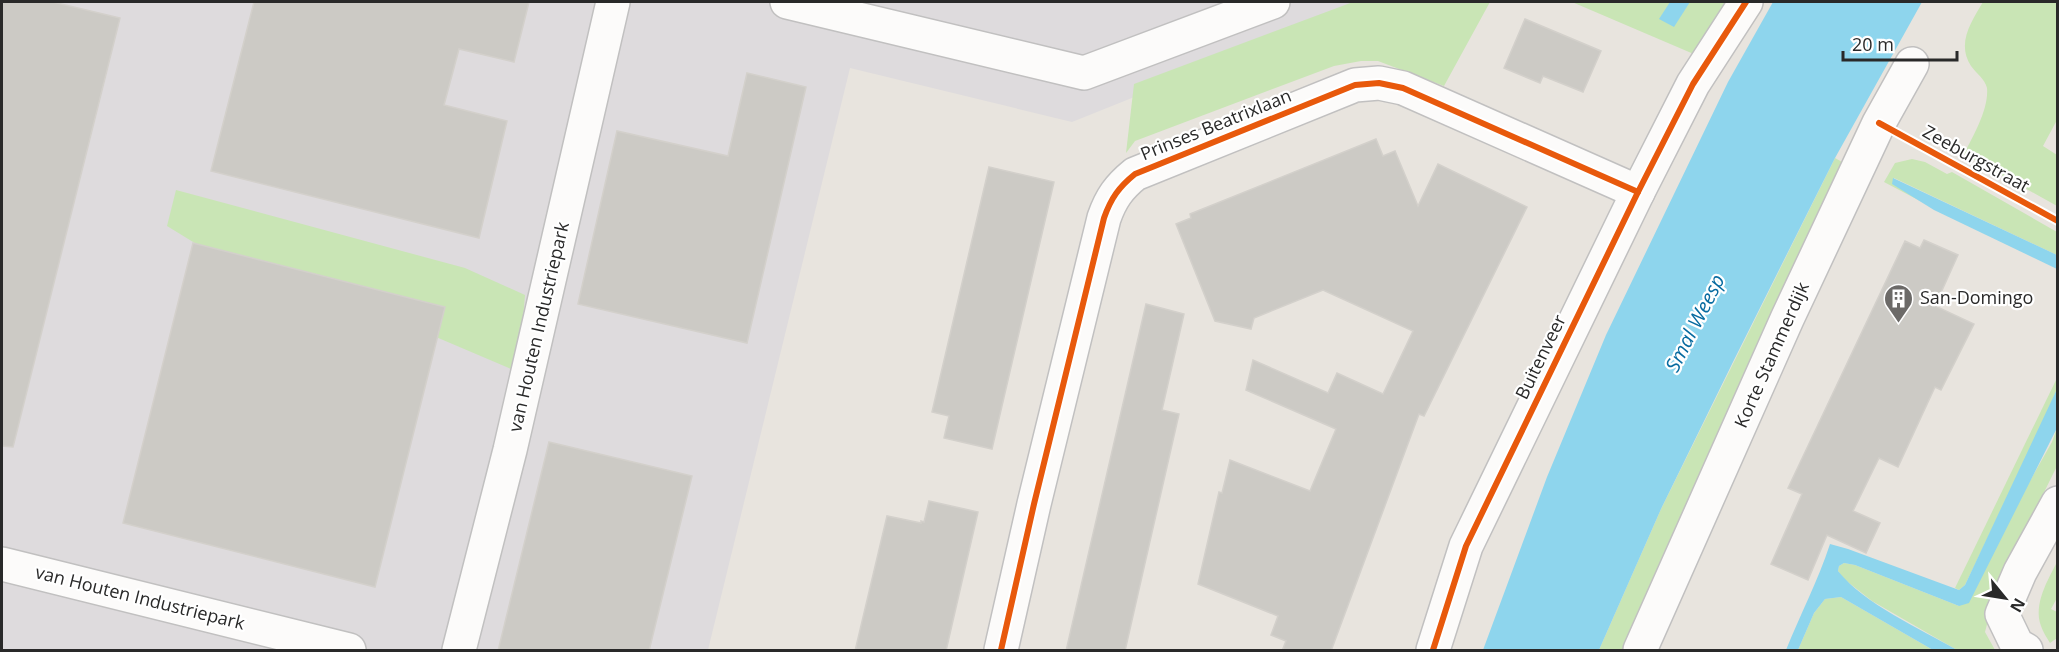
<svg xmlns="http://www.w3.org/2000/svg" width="2059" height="652" font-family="'Open Sans',sans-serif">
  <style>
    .industrial { fill: #dedbdd }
    .green { fill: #c9e5b5 }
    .water { fill: #8ed5ed }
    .building { fill: #cccac5; stroke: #d3d0cb; stroke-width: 1.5 }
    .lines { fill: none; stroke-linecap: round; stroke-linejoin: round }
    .minor-casing { stroke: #c1c0c0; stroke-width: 36 }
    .minor { stroke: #fcfbfa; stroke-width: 33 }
    .cycleway-casing { stroke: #fff; stroke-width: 10 }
    .cycleway { stroke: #e8590c; stroke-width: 6 }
    .labels { text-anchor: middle; stroke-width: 4.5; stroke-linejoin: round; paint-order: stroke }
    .street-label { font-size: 18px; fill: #292929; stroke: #fff }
    .poi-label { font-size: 18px; fill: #292929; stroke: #fff; text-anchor: start }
    .water-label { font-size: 20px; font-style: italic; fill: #076ba0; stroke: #fff }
  </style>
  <rect width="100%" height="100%" fill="#e8e4de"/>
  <polygon class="industrial" points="2,2 1371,2 1072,122 850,68 708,650 2,650"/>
  <g class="green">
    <polygon points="1353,2 1490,2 1444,86 1378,61 1361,61 1334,66 1135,141 1126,153 1134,84"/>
    <polygon points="1572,2 1730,2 1696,55"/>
    <path d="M1983 2H2057V120L2043 146 2057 155V206L1964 154C1973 136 1989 109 1987 88 1985 79 1976 73 1971 66 1956 43 1972 21 1983 2Z"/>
    <polygon points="1835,158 1851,167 1632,650 1599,650 1661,509"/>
    <polygon points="1912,159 1925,162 1947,174 1952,172 2057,232 2057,255 1894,178 1893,184 1922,202 1884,182 1895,163"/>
    <polygon points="176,190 465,268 525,295 523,320 511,369 436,337 444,307 198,245 167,226"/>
    <polygon points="2057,378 2057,389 2041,427 1965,585 1959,590 1955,588"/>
    <polygon points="2057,428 2057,466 2016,549 1992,605 1985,632 1995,650 1957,650 1872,601 1844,579 1838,571 1839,566 1844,563 1855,565 1959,606 2052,442"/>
    <path d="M2057 562V598L2051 609 2057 612V638L2050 643C2047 638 2043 632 2041 626 2033 604 2048 580 2057 562Z"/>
    <polygon points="1841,597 1933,650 1798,650 1814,613 1825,599"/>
  </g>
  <g class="water">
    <polygon points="1670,2 1690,2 1674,27 1659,19"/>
    <polygon points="1773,2 1922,2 1835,158 1732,364 1661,509 1599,650 1483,650 1547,477 1606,335 1728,82"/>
    <polygon points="1893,178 2057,255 2057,269 1934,210 1892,184"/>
    <path d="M2057 389V428L1969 603 1959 606 1855 565 1844 563 1839 566 1838 571C1864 604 1921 629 1957 650H1933L1841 597 1825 599 1814 613 1798 650H1786C1800 615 1818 581 1830 544L1848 549 1959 590 1965 585Z"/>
  </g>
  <g class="building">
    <polygon points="2,2 53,2 120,18 13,447 2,446"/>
    <polygon points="254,2 529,2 514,62 459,49 444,105 507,121 479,238 211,171"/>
    <polygon points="1525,19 1601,51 1583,92 1543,76 1540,83 1504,68"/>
    <polygon points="747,73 806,87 747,343 578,304 617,131 728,156"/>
    <polygon points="1376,139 1383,156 1395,151 1418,206 1438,164 1527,207 1424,416 1419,414 1331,651 1282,651 1286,641 1271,635 1278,616 1198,584 1219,492 1222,493 1230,460 1310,491 1336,429 1246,390 1253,360 1328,393 1337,373 1383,394 1413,331 1323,290 1254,318 1251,329 1215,321 1176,224 1191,218 1190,214"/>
    <polygon points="989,167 1054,182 992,449 944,438 949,416 932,412"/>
    <polygon points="1924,240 1958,255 1935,306 1974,324 1941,390 1935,387 1898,467 1879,458 1853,511 1880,523 1866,553 1827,535 1808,580 1771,564 1802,494 1788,488 1905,241 1920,248"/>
    <polygon points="193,243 445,307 375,587 123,523"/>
    <polygon points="1146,304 1184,314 1162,410 1179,414 1125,651 1066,651"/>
    <polygon points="549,442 692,476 649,651 498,651"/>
    <polygon points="929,501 978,512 946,651 855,651 887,516 921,523 921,521 924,522"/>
  </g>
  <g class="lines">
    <defs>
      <g id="minor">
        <polyline points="787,2 1084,73 1273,2"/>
        <polyline points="2,564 349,650"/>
        <polyline points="459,650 510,450 613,2"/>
        <path d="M1001 650 1034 504 1104 218C1111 198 1119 187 1135 174L1355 85 1379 83 1403 88 1638 192"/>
        <polyline points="1433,650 1466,546 1638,192 1693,84 1746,2"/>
        <polyline points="1640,650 1787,319 1879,123 1912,64"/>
        <polyline points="2026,650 2017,645 2002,614 2020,572 2058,503"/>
      </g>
    </defs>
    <use href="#minor" class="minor-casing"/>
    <use href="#minor" class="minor"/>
    <defs>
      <g id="cycleway">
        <polyline points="1879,123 2058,221"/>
        <path d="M1001 650 1034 504 1104 218C1111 198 1119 187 1135 174L1355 85 1379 83 1403 88 1638 192"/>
        <polyline points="1433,650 1466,546 1638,192 1693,84 1746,2"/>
      </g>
    </defs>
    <use href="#cycleway" class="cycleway-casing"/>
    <use href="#cycleway" class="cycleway"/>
  </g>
  <defs>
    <symbol id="building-pin" viewBox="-11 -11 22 30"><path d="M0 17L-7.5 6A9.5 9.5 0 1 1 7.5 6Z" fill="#6c6a68" stroke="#fff"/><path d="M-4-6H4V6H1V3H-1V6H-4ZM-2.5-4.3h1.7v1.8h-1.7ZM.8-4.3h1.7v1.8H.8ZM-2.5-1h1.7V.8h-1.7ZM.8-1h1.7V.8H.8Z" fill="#fff"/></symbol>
  </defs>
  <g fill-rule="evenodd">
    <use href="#building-pin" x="1882" y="282" width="33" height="45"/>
  </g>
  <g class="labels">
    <g class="street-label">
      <text transform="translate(1216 125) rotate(-22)" y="6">Prinses Beatrixlaan</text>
      <text transform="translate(1976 159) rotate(29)" y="6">Zeeburgstraat</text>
      <text transform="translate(539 327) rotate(-77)" y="6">van Houten Industriepark</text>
      <text transform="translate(1772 355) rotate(-66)" y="6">Korte Stammerdijk</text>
      <text transform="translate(1541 357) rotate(-64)" y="6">Buitenveer</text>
      <text transform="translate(140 598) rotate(14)" y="6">van Houten Industriepark</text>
    </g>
    <g class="poi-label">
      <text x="1920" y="304">San-Domingo</text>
    </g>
    <g class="water-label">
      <text transform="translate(1695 323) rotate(-63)" y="7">Smal Weesp</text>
    </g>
  </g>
  <rect width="2059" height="652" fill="none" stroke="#292929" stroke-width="6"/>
  <g transform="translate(2005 598) rotate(120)" stroke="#ffffff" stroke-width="4.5" paint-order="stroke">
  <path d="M0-4.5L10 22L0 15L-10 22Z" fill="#292929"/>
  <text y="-9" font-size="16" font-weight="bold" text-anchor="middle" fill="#292929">N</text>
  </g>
  <path d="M1843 51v9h114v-9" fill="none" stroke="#292929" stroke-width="3"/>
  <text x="1852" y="51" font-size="18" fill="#292929" stroke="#ffffff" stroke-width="4.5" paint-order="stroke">20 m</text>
</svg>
